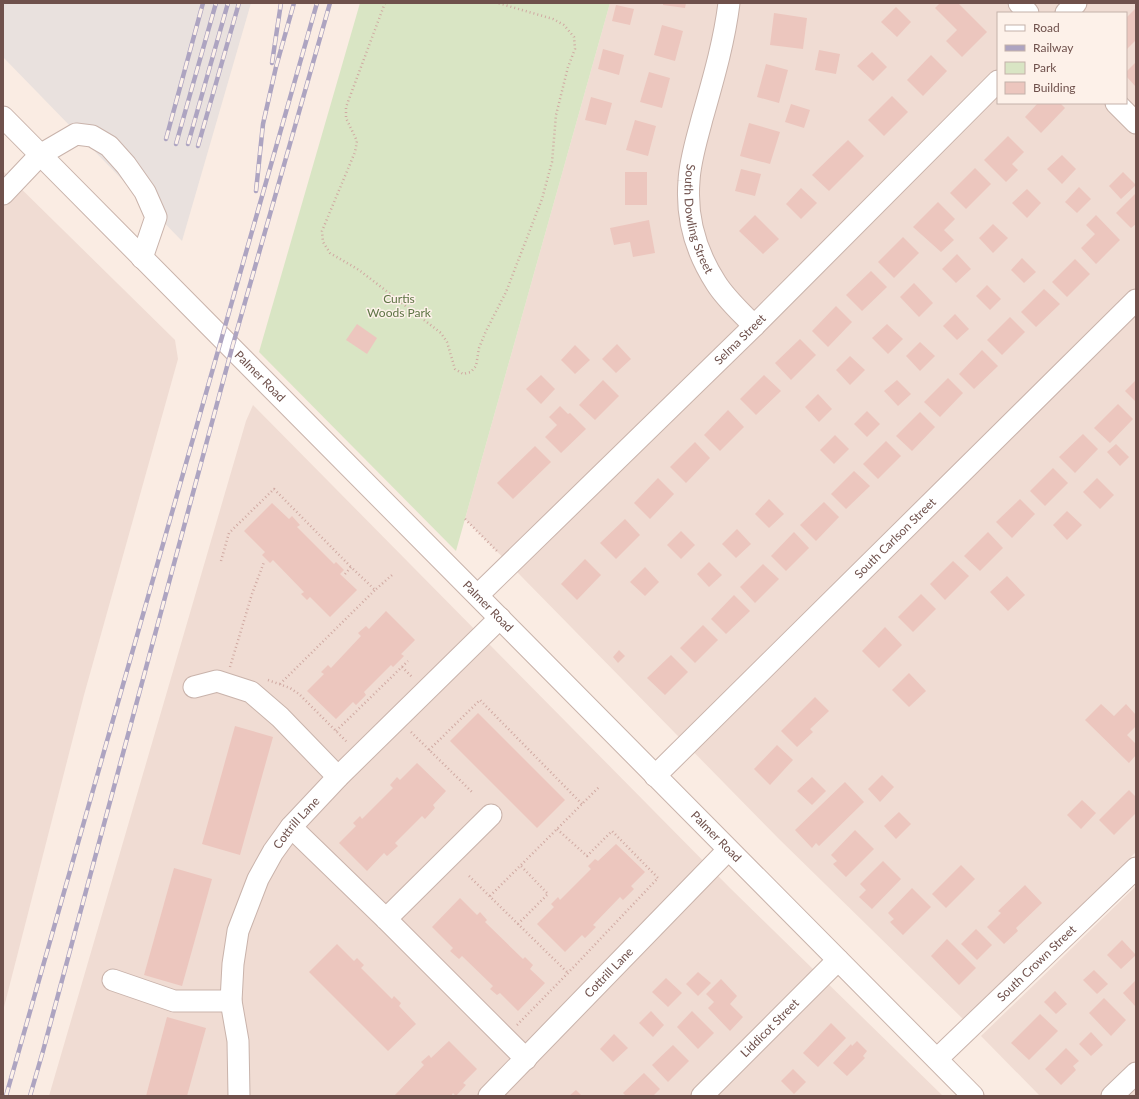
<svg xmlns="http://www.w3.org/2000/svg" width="1139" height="1099" font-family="Lato,sans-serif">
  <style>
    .residential { fill: #f0dcd3; fill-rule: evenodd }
    .industrial { fill: #e9e1de }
    .green { fill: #d9e5c4 }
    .building { fill: #ecc6be }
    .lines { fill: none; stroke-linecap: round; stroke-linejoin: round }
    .minor-casing { stroke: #c9b3ab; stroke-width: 23 }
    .path { stroke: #d0a9a2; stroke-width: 2.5; stroke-dasharray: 1 3; stroke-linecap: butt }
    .minor { stroke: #fff; stroke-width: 21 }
    .rail-casing { stroke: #ada4c1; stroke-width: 4.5 }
    .rail { stroke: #fdf1e9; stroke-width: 3; stroke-dasharray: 9; stroke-linecap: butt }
    .labels { text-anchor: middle; stroke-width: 3; stroke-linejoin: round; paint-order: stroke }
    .street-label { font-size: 12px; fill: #6f514c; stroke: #fdf1e9 }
    .park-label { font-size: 12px; fill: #5e7445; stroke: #fdf1e9 }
  </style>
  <rect width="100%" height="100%" fill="#faece3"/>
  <g class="residential">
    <path d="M610 3H1136V852L964 1020 779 839 465 519ZM998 13H1126V103H998Z"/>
    <polygon points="3,171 175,340 178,359 84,695 3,1011"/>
    <polygon points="253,405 730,888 943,1096 49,1096 246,421"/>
    <polygon points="1136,886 1136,1096 1040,1096 981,1036"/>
  </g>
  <polygon class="industrial" points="3,3 251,3 182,241 3,57"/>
  <polygon class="green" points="360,3 610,3 456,551 259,352"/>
  <g class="building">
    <polygon points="663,3 686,3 685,8 663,5"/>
    <polygon points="940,3 958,3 987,32 962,57 946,41 957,30 935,8"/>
    <polygon points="616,5 634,9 630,25 612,21"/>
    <polygon points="896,7 911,22 897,37 881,22"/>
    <polygon points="1135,9 1136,40 1126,50 1126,18"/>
    <polygon points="774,13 807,18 803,49 770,45"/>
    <polygon points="662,25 683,31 675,61 654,55"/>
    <polygon points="603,49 624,55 619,75 598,69"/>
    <polygon points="819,50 840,54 836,74 815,70"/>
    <polygon points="872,52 887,67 873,81 857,66"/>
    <polygon points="931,55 947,71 923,96 907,80"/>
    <polygon points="1136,62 1136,87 1126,76 1126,72"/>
    <polygon points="766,64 788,70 779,103 757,97"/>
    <polygon points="649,72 670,78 662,108 640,102"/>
    <polygon points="892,96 908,112 884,136 868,120"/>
    <polygon points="591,97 612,103 606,125 585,120"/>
    <polygon points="1038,103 1060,103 1065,108 1041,133 1025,117"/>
    <polygon points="791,104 810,110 804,128 785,122"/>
    <polygon points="635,120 656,126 648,156 626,150"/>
    <polygon points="749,123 780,132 770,164 740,156"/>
    <polygon points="1008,136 1024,152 1012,164 1018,170 1006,182 984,160"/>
    <polygon points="848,140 864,156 829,191 812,175"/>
    <polygon points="1062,155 1076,169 1062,184 1047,169"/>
    <polygon points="975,168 991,184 966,209 950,193"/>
    <polygon points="741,169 761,174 755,196 735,191"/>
    <rect x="625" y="172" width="22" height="33"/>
    <polygon points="1123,172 1136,185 1121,199 1109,186"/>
    <polygon points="1079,187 1091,199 1077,213 1065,202"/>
    <polygon points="801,188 817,203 801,219 786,204"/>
    <polygon points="1027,189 1041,203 1027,218 1012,203"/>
    <polygon points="1136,193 1136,224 1131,228 1116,213"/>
    <polygon points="938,202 955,219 944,230 954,240 941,252 913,227"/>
    <polygon points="755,215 779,239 763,254 739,231"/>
    <polygon points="1096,215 1120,240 1096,264 1081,248 1095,234 1086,225"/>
    <polygon points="649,220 655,253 633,257 630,242 614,245 610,228"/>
    <polygon points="993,224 1008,238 993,253 979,238"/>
    <polygon points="903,237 919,253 894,278 878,262"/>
    <polygon points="957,254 971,269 956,283 942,269"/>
    <polygon points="1022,258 1036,272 1024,283 1011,270"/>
    <polygon points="1075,259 1090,274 1067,297 1052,282"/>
    <polygon points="871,271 887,287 862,311 846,295"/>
    <polygon points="914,283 933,303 919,317 900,297"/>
    <polygon points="987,285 1001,299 990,310 976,296"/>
    <polygon points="1044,289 1060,304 1036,327 1021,312"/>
    <polygon points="836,306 852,322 828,347 812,331"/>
    <polygon points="955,314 969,329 957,340 943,326"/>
    <polygon points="1010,317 1025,332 1002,355 987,340"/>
    <polygon points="357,324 377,338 367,354 346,340"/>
    <polygon points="887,324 903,339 888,354 872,338"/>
    <polygon points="800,339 816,355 791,380 775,363"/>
    <polygon points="920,342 935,356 920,371 906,356"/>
    <polygon points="617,344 631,359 616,373 602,359"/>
    <polygon points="575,345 590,360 575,374 561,360"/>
    <polygon points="982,350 998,366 974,389 959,374"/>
    <polygon points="850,356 865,370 850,385 836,370"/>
    <polygon points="541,375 555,389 541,404 526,389"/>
    <polygon points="764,375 781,391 756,415 740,399"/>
    <polygon points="948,378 963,393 940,417 924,402"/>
    <polygon points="603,380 619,396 595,420 579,405"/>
    <polygon points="897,380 911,394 898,406 884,391"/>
    <polygon points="1136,380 1136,402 1125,391"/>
    <polygon points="818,394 832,409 819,422 805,407"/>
    <polygon points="1118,404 1133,419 1110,443 1094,428"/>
    <polygon points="560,406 568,414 570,413 586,429 561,453 545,437 557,425 549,417"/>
    <polygon points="728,410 744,427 720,451 704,435"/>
    <polygon points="867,411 880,424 867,437 854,424"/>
    <polygon points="920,412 935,427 912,451 896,436"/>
    <polygon points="1083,434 1098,449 1075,473 1059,457"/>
    <polygon points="835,435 849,449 834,464 820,450"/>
    <polygon points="886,441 901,456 878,479 863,464"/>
    <polygon points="695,442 710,458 686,483 670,467"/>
    <polygon points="1116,444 1129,457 1120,466 1107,452"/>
    <polygon points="535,446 551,462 513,499 497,483"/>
    <polygon points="1053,468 1068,483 1045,506 1030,491"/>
    <polygon points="854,471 870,486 846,509 831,494"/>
    <polygon points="658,478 674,494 650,519 634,503"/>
    <polygon points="1097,478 1114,495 1100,509 1083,492"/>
    <polygon points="769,499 784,514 769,528 755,514"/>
    <polygon points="1020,499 1035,514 1012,538 996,522"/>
    <polygon points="824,502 839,517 816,541 800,525"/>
    <polygon points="272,503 289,519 292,516 300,525 297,527 334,564 336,562 344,570 340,574 357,590 330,617 310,597 307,600 301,594 304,592 273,560 270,563 262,555 265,552 244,531"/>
    <polygon points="1067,511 1082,525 1067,540 1053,525"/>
    <polygon points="625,519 640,535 616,559 600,543"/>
    <polygon points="737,529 751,544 736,558 722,544"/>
    <polygon points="681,531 695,545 681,559 667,545"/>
    <polygon points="794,532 809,548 786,571 771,556"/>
    <polygon points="988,532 1003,548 980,571 964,556"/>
    <polygon points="585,559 601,575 577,600 561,584"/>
    <polygon points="953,561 969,576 945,600 930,584"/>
    <polygon points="709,562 722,575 709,587 697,574"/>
    <polygon points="763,564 779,579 755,603 740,587"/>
    <polygon points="645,567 659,582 645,596 630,582"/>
    <polygon points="1007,576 1025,595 1008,611 990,592"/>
    <polygon points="921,594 936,609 913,632 898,617"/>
    <polygon points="734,595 750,611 726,634 711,619"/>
    <polygon points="386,611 415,640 401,654 404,656 393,667 391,665 364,692 366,695 356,705 353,702 336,719 307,691 324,674 321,672 328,665 331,668 361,636 358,633 366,626 369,629"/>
    <polygon points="703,625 718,640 695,663 680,648"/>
    <polygon points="885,627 902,645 879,668 862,651"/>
    <polygon points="619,650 625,656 618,663 613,657"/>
    <polygon points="671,655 688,672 665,695 647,678"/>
    <polygon points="909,673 926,691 909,707 892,690"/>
    <polygon points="815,697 829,711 810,729 813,732 797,747 781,731"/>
    <polygon points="1101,704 1114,716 1126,704 1136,715 1136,726 1127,735 1136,744 1136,755 1129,763 1085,720"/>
    <polygon points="478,713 565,800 537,828 450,741"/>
    <polygon points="235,726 273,737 240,855 202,844"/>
    <polygon points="777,745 793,760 770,785 754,769"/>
    <polygon points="417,763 446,791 433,805 435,808 425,819 422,816 395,843 398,846 387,856 384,853 367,871 339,843 356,826 353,823 360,816 362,819 393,788 390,785 397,777 400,780"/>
    <polygon points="882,775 894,787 880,802 868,789"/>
    <polygon points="812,777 826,791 812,805 797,791"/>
    <polygon points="845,782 864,802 819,846 816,843 812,848 795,830"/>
    <polygon points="1129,790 1136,797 1136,813 1114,835 1099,820"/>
    <polygon points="1082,800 1096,813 1081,829 1067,815"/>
    <polygon points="899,812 911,824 896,839 884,826"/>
    <polygon points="855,830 874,849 846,877 833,864 837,861 831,855"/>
    <polygon points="616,844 645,872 631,886 634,889 623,900 620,897 593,925 596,927 585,938 582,935 565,952 537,924 554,907 551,904 558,897 560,900 591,869 588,866 595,859 598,861"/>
    <polygon points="883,861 901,879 872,909 859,897 866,890 860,884"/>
    <polygon points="961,865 975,879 946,908 932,894"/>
    <polygon points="174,868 212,879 182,986 144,975"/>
    <polygon points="1025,885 1042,903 1016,928 1018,931 1004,944 987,927 1001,913 998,911"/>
    <polygon points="912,888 931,907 903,935 890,922 894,919 888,913"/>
    <polygon points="460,898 477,915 480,912 487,920 485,922 523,959 525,957 533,965 530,969 545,983 518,1011 500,993 497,995 490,989 493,986 462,956 459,959 450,951 453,948 432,927"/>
    <polygon points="976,929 992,945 977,960 961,944"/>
    <polygon points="947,939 976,968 959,985 931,956"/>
    <polygon points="1122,940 1136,955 1121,969 1107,955"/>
    <polygon points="337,944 354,961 357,958 364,965 361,968 392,999 394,996 401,1003 399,1006 416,1024 388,1051 309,972"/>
    <polygon points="1094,970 1108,984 1097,994 1083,980"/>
    <polygon points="698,972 711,983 698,996 686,984"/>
    <polygon points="666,978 682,993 668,1007 652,992"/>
    <polygon points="721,979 737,996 730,1004 743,1017 730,1031 708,1008 714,1002 706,994"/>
    <polygon points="1136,980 1136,1007 1123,993"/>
    <polygon points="1055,991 1067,1004 1056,1014 1044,1002"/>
    <polygon points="1104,998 1126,1020 1111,1036 1089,1013"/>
    <polygon points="651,1011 664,1025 653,1037 639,1023"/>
    <polygon points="692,1011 714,1033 698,1049 677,1027"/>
    <polygon points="1040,1014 1058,1031 1029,1060 1011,1043"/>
    <polygon points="167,1017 206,1028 187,1096 146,1096"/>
    <polygon points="831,1023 846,1038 818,1067 803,1053"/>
    <polygon points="1091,1032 1103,1045 1091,1056 1079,1044"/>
    <polygon points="614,1034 628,1048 613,1062 600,1049"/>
    <polygon points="449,1041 477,1069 463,1083 466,1085 456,1096 453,1093 451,1096 394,1096 424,1065 421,1062 429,1055 431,1058"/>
    <polygon points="857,1041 867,1051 863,1056 865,1058 847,1076 833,1063 851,1044 852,1046"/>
    <polygon points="673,1045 689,1061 668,1082 652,1065"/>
    <polygon points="1066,1048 1079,1061 1073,1066 1076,1070 1061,1085 1045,1069"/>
    <polygon points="793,1069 806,1082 794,1094 781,1081"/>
    <polygon points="644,1073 660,1089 653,1096 626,1096 623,1093"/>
    <polygon points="576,1090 582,1096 569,1096"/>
  </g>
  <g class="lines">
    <defs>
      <g id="minor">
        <path id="s1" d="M729 3C724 43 713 80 702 119 697 139 690 160 689 181 686 217 696 252 716 283 726 299 741 312 754 326"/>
        <polyline points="1019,3 1028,13"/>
        <polyline points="1066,13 1076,3"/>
        <polyline points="1116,103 1136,123"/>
        <path id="s2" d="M3 117 973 1096"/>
        <polyline points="3,194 40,155 76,134 92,136 109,146 126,165 145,192 156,217 142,258"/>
        <path id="s3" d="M478 595 754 326 998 81"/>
        <polyline points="194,687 217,681 251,692 280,717 338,777"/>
        <path id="s4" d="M655 776 1136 300"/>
        <polyline points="291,827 386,919 526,1059"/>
        <polyline points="386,919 491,815"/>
        <polyline points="113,980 174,1001 231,1001"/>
        <path id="s5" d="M937 1059 1136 868"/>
        <path id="s6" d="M239 1096 238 1041 231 1001 233 964 238 931 258 879 273 852 291 827 338 777 500 618"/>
        <path id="s7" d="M489 1096 728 850"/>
        <path id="s8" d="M702 1096 838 960"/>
        <polyline points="1112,1096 1136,1073"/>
      </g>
    </defs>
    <use href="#minor" class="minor-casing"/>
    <g class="path">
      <polyline points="385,3 346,107 346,118 357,141 355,152 322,231 323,242 330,253 359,270 441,333 447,342 455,369 463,374 471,372 476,366 479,348 486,331 506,292 542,199 552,162 556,115 568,67 575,49 574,37 564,25 553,19 498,3"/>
      <polyline points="465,519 497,551"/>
      <polyline points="221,561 229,533 274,489 351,567"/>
      <polyline points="345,574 351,567 375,590 392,575"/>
      <polyline points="230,667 252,594 264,562"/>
      <polyline points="402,667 413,678"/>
      <polyline points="268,680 290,688 299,694 348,743"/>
      <polyline points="280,684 375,590"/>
      <polyline points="336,731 408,661"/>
      <polyline points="411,732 472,792"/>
      <polyline points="429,750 480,700 582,804"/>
      <polyline points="469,876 568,973"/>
      <polyline points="490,896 600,786"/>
      <polyline points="518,924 548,894 520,865"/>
      <polyline points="517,1025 568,973 658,878 612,831 587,856 557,829"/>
    </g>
    <use href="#minor" class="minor"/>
    <defs>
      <g id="rail">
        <polyline points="272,63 281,3"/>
        <polyline points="166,139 203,3"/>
        <polyline points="176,144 216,3"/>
        <polyline points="188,144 228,3"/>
        <polyline points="198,146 239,3"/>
        <polyline points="256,191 263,124 276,67 294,3"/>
        <polyline points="6,1096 317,3"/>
        <polyline points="30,1096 43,1051 232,348 330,3"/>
      </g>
    </defs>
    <use href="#rail" class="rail-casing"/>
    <use href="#rail" class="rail"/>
  </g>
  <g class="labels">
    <g class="street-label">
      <text dy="4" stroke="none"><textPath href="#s1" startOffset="222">South Dowling Street</textPath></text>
      <text dy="4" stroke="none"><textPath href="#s3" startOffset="366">Selma Street</textPath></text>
      <text dy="4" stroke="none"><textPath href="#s2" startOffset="365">Palmer Road</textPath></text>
      <text dy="4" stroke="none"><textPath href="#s4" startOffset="338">South Carlson Street</textPath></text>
      <text dy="4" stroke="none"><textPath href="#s2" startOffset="689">Palmer Road</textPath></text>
      <text dy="4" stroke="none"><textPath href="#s6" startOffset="290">Cottrill Lane</textPath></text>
      <text dy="4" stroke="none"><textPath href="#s2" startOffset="1013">Palmer Road</textPath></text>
      <text dy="4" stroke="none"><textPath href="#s5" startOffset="138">South Crown Street</textPath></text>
      <text dy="4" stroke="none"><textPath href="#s7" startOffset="172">Cottrill Lane</textPath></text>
      <text dy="4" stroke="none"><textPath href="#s8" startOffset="96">Liddicot Street</textPath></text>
    </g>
    <g class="park-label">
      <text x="399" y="303">Curtis<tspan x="399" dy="14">Woods Park</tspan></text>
    </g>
  </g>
  <rect width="1139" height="1099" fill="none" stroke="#6f514c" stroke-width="8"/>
  <rect x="997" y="12" width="130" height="92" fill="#fdf1e9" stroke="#c4b1aa"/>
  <rect x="1005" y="25" width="20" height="6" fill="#ffffff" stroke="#c4b1aa"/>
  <text x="1033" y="32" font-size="12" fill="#6f514c">Road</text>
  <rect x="1005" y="45" width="20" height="6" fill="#ada4c1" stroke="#c4b1aa"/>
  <text x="1033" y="52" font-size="12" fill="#6f514c">Railway</text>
  <rect x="1005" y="62" width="20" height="12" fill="#d9e5c4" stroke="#c4b1aa"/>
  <text x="1033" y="72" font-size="12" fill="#6f514c">Park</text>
  <rect x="1005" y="82" width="20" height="12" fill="#ecc6be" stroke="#c4b1aa"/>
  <text x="1033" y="92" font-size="12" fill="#6f514c">Building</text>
</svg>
